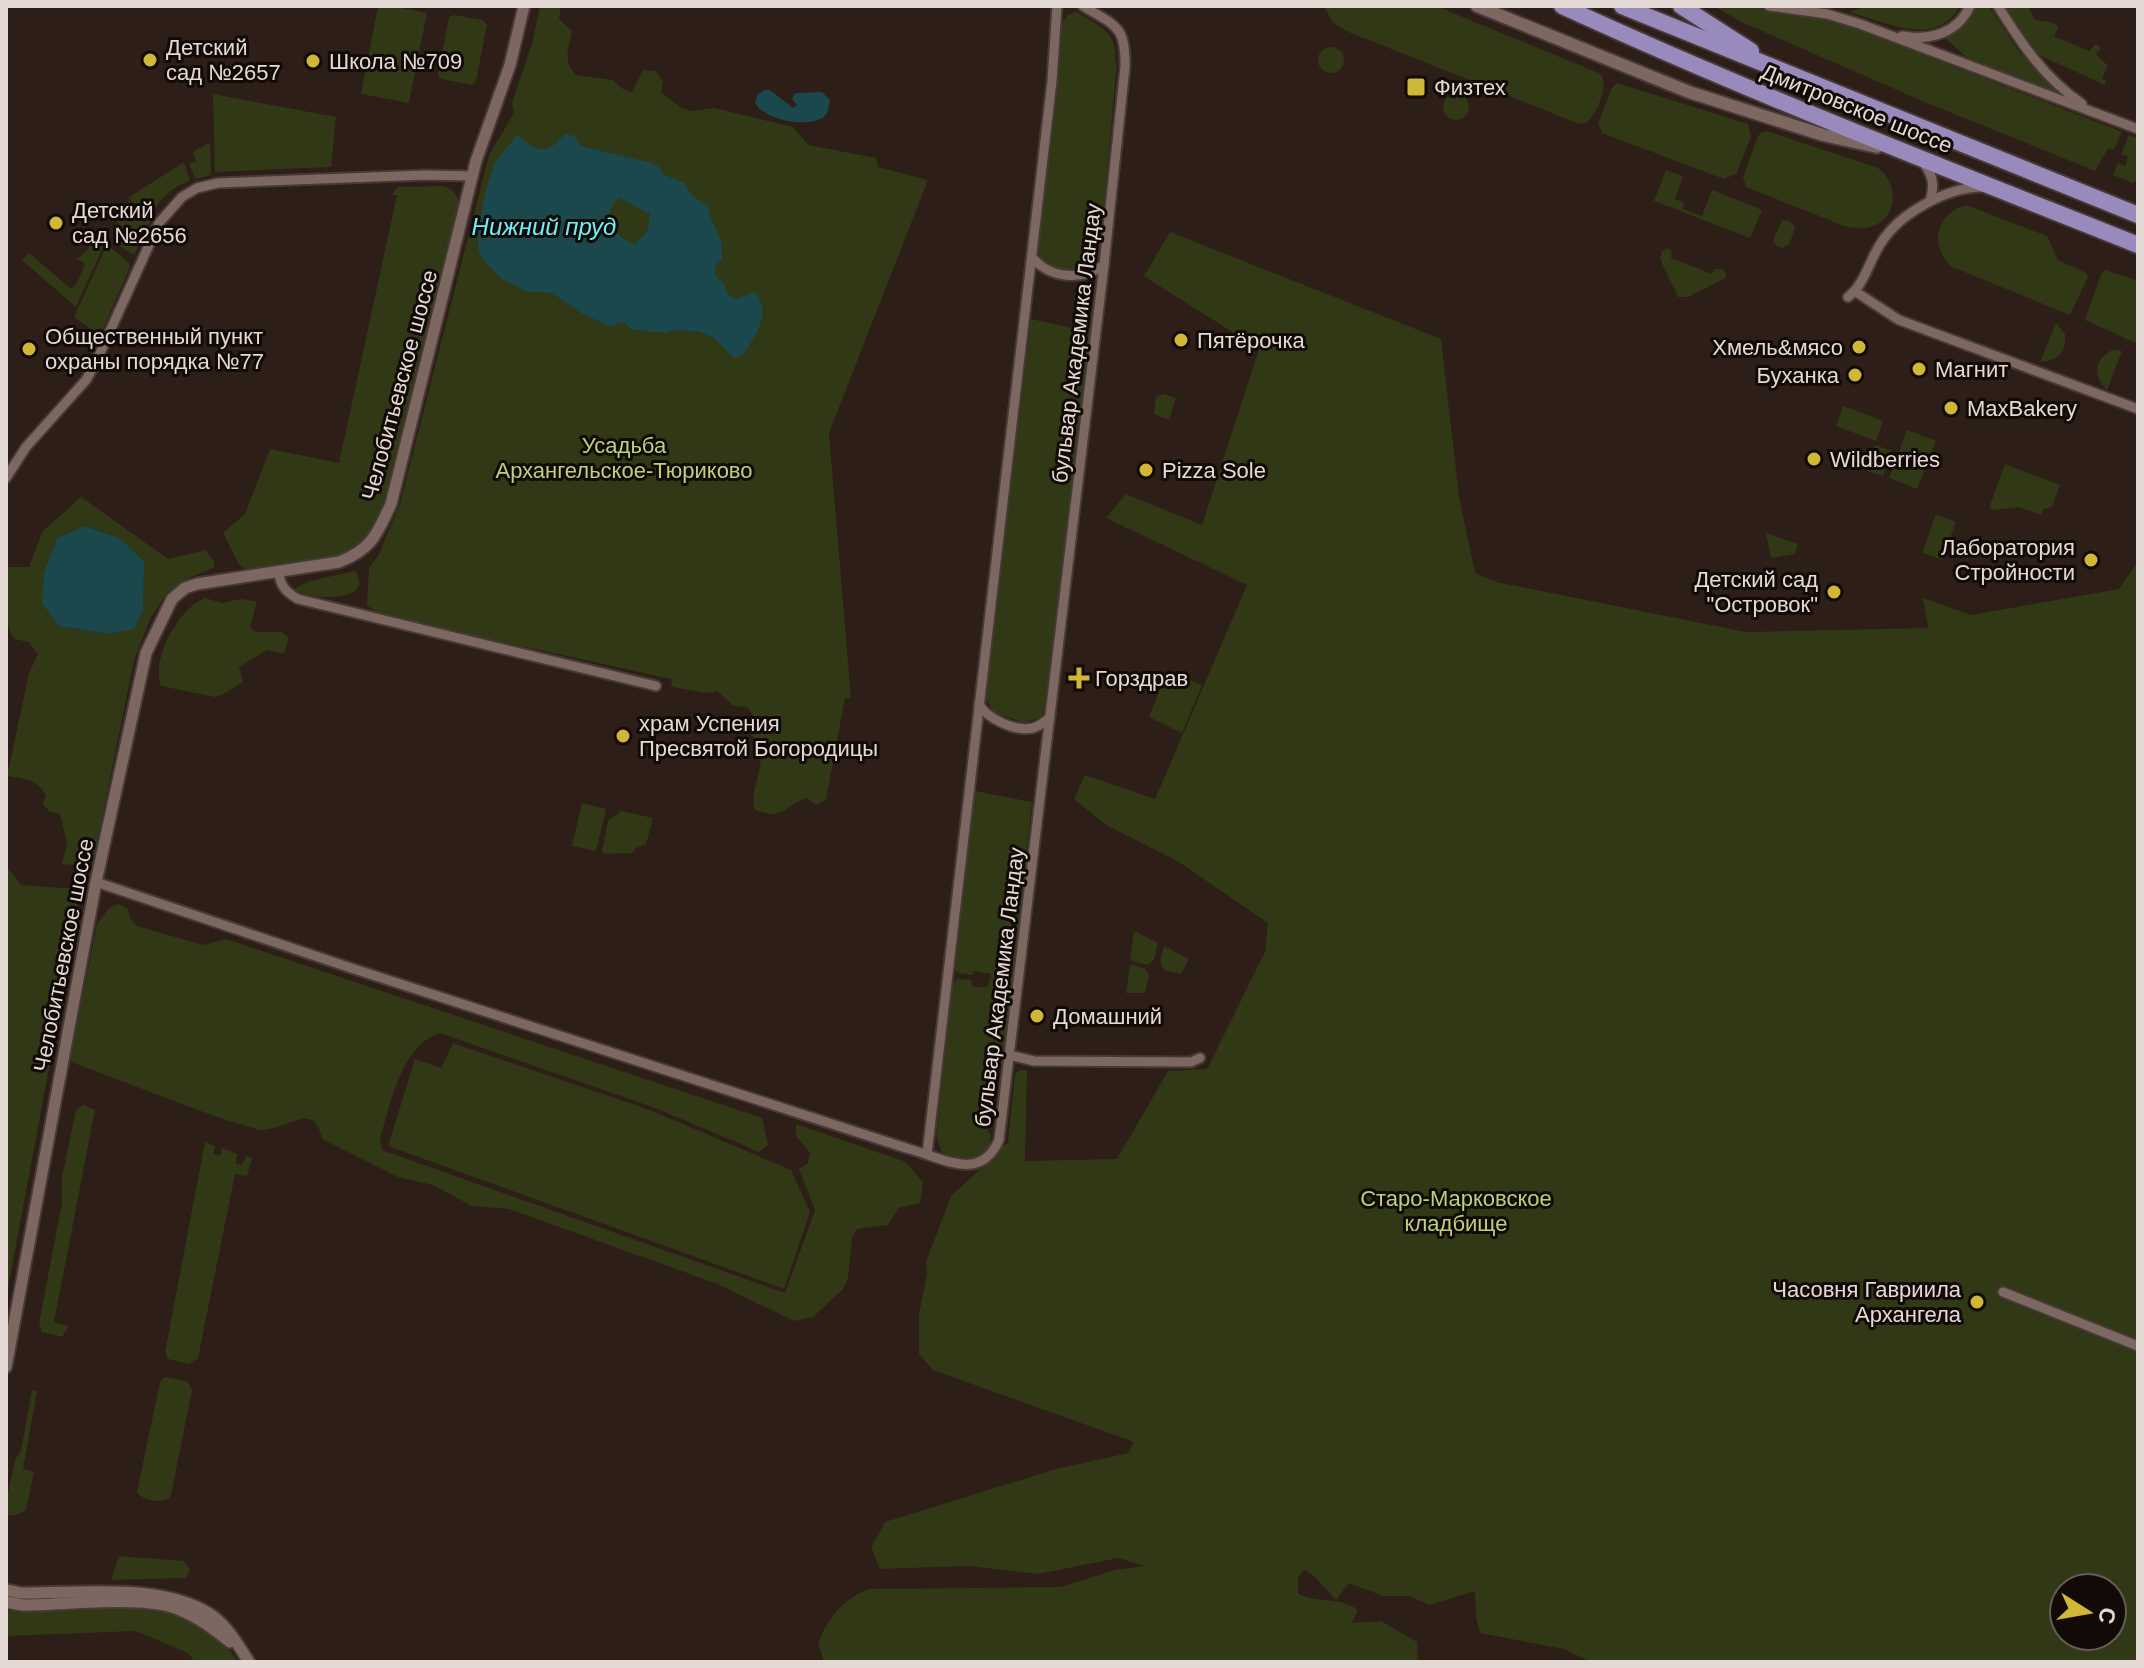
<svg xmlns="http://www.w3.org/2000/svg" width="2144" height="1668" font-family="Arial,sans-serif">
  <style>
    .green { fill: #303815; fill-rule: evenodd }
    .water { fill: #1b484c; fill-rule: evenodd }
    .lines { fill: none; stroke-linecap: round; stroke-linejoin: round }
    .minor-casing { stroke: #473936; stroke-width: 13 }
    .tertiary-casing { stroke: #473936; stroke-width: 15 }
    .secondary-casing { stroke: #473936; stroke-width: 16 }
    .trunk-casing { stroke: #473936; stroke-width: 20 }
    .minor { stroke: #7c6861; stroke-width: 9 }
    .tertiary { stroke: #7c6861; stroke-width: 11 }
    .secondary { stroke: #7c6861; stroke-width: 12 }
    .trunk { stroke: #988abc; stroke-width: 16 }
    .poi-dot { fill: #d0b736; stroke: #110a07; stroke-width: 3 }
    .labels { text-anchor: middle; stroke-width: 6; stroke-linejoin: round; paint-order: stroke }
    .poi-label { font-size: 22px; fill: #e4d9d4; stroke: #110a07; text-anchor: start }
    .street-label { font-size: 22px; fill: #e4d9d4; stroke: #110a07 }
    .park-label { font-size: 22px; fill: #bbd17c; stroke: #110a07 }
    .water-label { font-size: 24px; font-style: italic; fill: #70edf9; stroke: #110a07 }
  </style>
  <rect width="100%" height="100%" fill="#2d1e17"/>
  <g class="green">
    <polygon points="378,6 393,6 427,13 409,103 361,94"/>
    <path d="M540 6H561L559 19 572 31C569 50 562 59 576 75L613 80 621 88 632 92 643 70 656 71 663 81 661 92 680 107 691 111 714 108 793 127 808 145 876 158 878 167 928 180 829 433 851 698H845L826 800 816 805 807 798C782 806 784 822 754 809 750 789 764 770 760 750 758 743 751 735 748 727L754 717 747 707 734 706 717 691 706 693 672 687 671 679 385 616 367 606 369 567 378 556 400 504 489 155 514 113 512 102 532 44Z"/>
    <path d="M1324 6H1436L1601 74C1609 87 1597 113 1586 123L1579 124 1346 31 1333 23Z"/>
    <path d="M1713 6C1761 6 1808 13 1853 27L2122 132 2114 150 2108 148 2095 171 1922 101 1746 24Z"/>
    <path d="M1868 6H1960C1936 49 1885 22 1849 12Z"/>
    <polygon points="1976,6 1989,6 2019,52 2063,95 1966,57 1944,37 1962,28"/>
    <polygon points="2005,6 2028,6 2035,20 2050,22 2059,26 2054,36 2089,51 2096,44 2101,48 2096,54 2108,66 2102,78 2106,81 2105,85 2035,53"/>
    <path d="M1076 12C1099 25 1119 33 1115 62L1117 63 1099 258C1088 277 1065 271 1046 265L1038 252 1058 85 1062 23 1068 15Z"/>
    <polygon points="454,15 483,20 487,25 476,81 472,85 441,79 438,75 449,17"/>
    <circle cx="1331" cy="60" r="13"/>
    <polygon points="1617,83 1748,124 1751,137 1736,174 1724,179 1602,133 1598,123 1612,88"/>
    <polygon points="213,94 336,117 331,167 215,172"/>
    <circle cx="1456" cy="107" r="13"/>
    <path d="M1767 131 1878 168C1899 183 1898 217 1873 226 1864 230 1856 228 1847 227L1746 187 1743 177 1758 136 1762 132Z"/>
    <polygon points="2129,135 2138,138 2138,179 2133,183 2113,175 2118,163 2125,166 2128,157 2121,154"/>
    <polygon points="207,144 210,144 211,175 196,179 189,164 196,161 193,152"/>
    <path d="M184 162 190 181C173 185 157 202 149 218L128 198Z"/>
    <polygon points="1666,170 1683,176 1675,199 1684,203 1683,209 1702,216 1712,190 1762,210 1750,238 1654,201"/>
    <path d="M444 186C458 192 460 199 458 213L384 504C377 520 369 542 353 551 326 567 277 566 246 569L239 565 223 533 245 514 270 449 339 463 397 195H392L397 187Z"/>
    <polygon points="129,201 150,222 134,255 115,243 120,235 114,230"/>
    <path d="M1966 205 2047 236 2058 260 2086 273 2088 277 2070 315 1952 267C1929 247 1935 214 1966 205Z"/>
    <polygon points="1782,220 1790,221 1795,227 1790,243 1783,248 1776,246 1773,240"/>
    <path d="M1170 232 1441 339 1459 496 1475 573 1496 582 1746 632 1928 628 1923 598 1971 615 2119 589 2138 561V1662H1591L1564 1649 1480 1633 1476 1617 1475 1591 1429 1605 1410 1596H1383L1349 1583 1336 1600 1314 1576 1304 1570 1298 1578V1594C1321 1604 1339 1596 1358 1610L1352 1623 1381 1621 1417 1642 1418 1662H824L818 1643C829 1617 842 1600 868 1589L1060 1587 1115 1570 1145 1566 1118 1558 1038 1574 968 1566 880 1569 871 1548 885 1522 1056 1469 1128 1453 1134 1442 933 1370 919 1354V1314L927 1274 926 1262 951 1196 977 1172 995 1160 999 1149 1008 1143 1015 1074 1021 1070H1027L1025 1161 1117 1159 1168 1071 1207 1069 1265 952 1268 923 1179 862 1106 825 1074 799 1085 775 1155 799 1247 585 1106 518 1126 494 1202 525 1259 349 1144 276ZM2064 1588H2112V1636H2064Z"/>
    <polygon points="91,234 105,243 76,307 22,260 29,253 71,289 77,283 85,264 77,259 88,250"/>
    <polygon points="107,245 128,262 130,267 100,336 74,317"/>
    <polygon points="1667,248 1672,251 1671,258 1712,274 1715,269 1722,269 1726,273 1725,278 1688,297 1678,297 1660,259 1662,251"/>
    <polygon points="2106,270 2138,281 2138,344 2085,320 2101,274"/>
    <polygon points="1031,319 1077,329 1080,326 1092,328 1044,710 1041,717 1025,723 993,712 986,698"/>
    <path d="M2056 323 2065 334C2067 352 2058 361 2040 362Z"/>
    <path d="M2113 350 2122 351 2107 390C2092 376 2094 358 2113 350Z"/>
    <polygon points="1163,394 1176,398 1169,420 1154,414 1156,397"/>
    <polygon points="1843,406 1883,421 1876,441 1836,426"/>
    <polygon points="1907,430 1936,441 1917,489 1889,478"/>
    <polygon points="1875,445 1892,451 1883,476 1865,470"/>
    <polygon points="2005,464 2060,485 2052,507 2043,509 2041,515 2019,507 1995,510 1989,508"/>
    <path d="M81 497 168 559 205 550 215 562 213 568 195 575 167 593 151 617 134 660 95 853 92 862 82 866 62 864 67 843 60 814 50 812 43 804 46 795C36 779 25 779 7 776L29 673 38 654 28 642 14 639C2 620 6 590 6 567H29L43 531ZM84 526 119 538 134 629 109 634 60 626 44 572 57 538Z"/>
    <polygon points="1936,514 1956,522 1942,560 1922,553"/>
    <polygon points="1766,533 1798,544 1795,554 1771,558"/>
    <path d="M355 571C376 602 313 602 294 589L310 581Z"/>
    <path d="M205 598 222 603 240 599 257 601 250 627 256 632H282L289 638 284 654 267 650 239 667 243 682C234 687 225 695 215 697L161 686C150 661 179 607 205 598Z"/>
    <polygon points="1167,671 1202,685 1182,733 1149,717"/>
    <path d="M975 791 1032 802 1003 1063 995 1070 988 1132 991 1135 989 1152C974 1165 958 1160 942 1152L936 1136 953 984 957 979 971 980 973 987H988L991 974 974 971 973 975 959 973 955 970Z"/>
    <polygon points="582,803 606,809 596,851 572,846"/>
    <polygon points="621,811 653,818 646,844 636,848 632,853 604,854 602,852 608,821"/>
    <polygon points="6,865 21,885 79,889 74,934 6,1299"/>
    <path d="M118 904 128 909 130 918 137 926 203 945 226 939 762 1118 768 1145 759 1152 658 1109 440 1033C400 1046 392 1103 380 1138L382 1150 785 1293 815 1210 799 1169 808 1163 810 1153 796 1136V1124L906 1162 923 1182 920 1203 899 1208 888 1225 857 1229 852 1238 848 1279 843 1289 813 1317 794 1321 715 1283 509 1209 472 1206 433 1185 398 1177 322 1139C314 1096 282 1136 256 1129 194 1111 134 1085 74 1063L70 1060 97 924 108 909Z"/>
    <polygon points="1134,931 1158,943 1154,960 1147,965 1130,960"/>
    <polygon points="1164,946 1189,959 1181,974 1164,970 1160,961"/>
    <polygon points="1130,964 1146,969 1149,976 1145,993 1126,993"/>
    <polygon points="453,1043 650,1110 791,1170 810,1212 784,1289 388,1146 415,1059 441,1068"/>
    <polygon points="83,1105 95,1110 54,1322 69,1326 62,1337 42,1332 39,1323 62,1203 62,1177 76,1110"/>
    <polygon points="205,1142 215,1146 213,1154 220,1156 222,1148 237,1154 236,1164 242,1165 246,1156 252,1158 247,1176 235,1174 198,1358 189,1364 168,1359 165,1352"/>
    <path d="M164 1377 187 1381 192 1390 171 1495 169 1499C159 1503 143 1501 137 1492L160 1382Z"/>
    <polygon points="32,1390 37,1392 23,1469 34,1472 26,1510 16,1515 9,1515 6,1526 6,1502 15,1460 21,1450"/>
    <polygon points="119,1556 184,1561 190,1569 186,1578 111,1580"/>
    <path d="M144 1607C182 1613 217 1629 238 1662H195L188 1653 136 1631 6 1636V1611Z"/>
  </g>
  <g class="water">
    <path d="M765 90H770L793 108 797 105 792 99 795 93 822 92 830 100C830 101 828 112 827 113 818 130 762 122 755 102L758 94Z"/>
    <path d="M566 134 575 136 579 144 585 147 652 163 660 168 662 174 683 182 692 195 708 207C712 229 724 234 722 259L715 266V275L724 284 728 295 736 299 755 292C773 313 755 338 741 356L734 358 713 337 699 332 674 330 664 333 630 329 625 322 609 326 581 313 552 293 525 291 502 279 483 260 478 248V231L486 190 495 162 517 135C528 144 541 156 555 144 559 141 561 136 566 134ZM619 198 650 214 647 232 635 244C615 239 599 213 619 198Z"/>
    <polygon points="84,526 119,538 144,561 143,611 134,629 109,634 59,626 42,603 44,572 57,538"/>
  </g>
  <g class="lines">
    <defs>
      <g id="minor">
        <polyline points="1769,6 1827,14 1860,24 2138,129"/>
        <path d="M1998 6C2022 45 2044 77 2082 104"/>
        <path d="M1902 36C1930 41 1958 33 1970 6"/>
        <path d="M1922 161C1933 175 1935 184 1930 201"/>
        <path d="M1032 257C1050 279 1082 281 1104 265"/>
        <polyline points="1856,292 1899,320 2138,409"/>
        <path d="M1848 297C1865 284 1869 261 1881 243 1900 213 1947 187 1983 187"/>
        <polyline points="6,478 26,447 86,380 96,362 159,223 182,197 197,188 218,183 426,175 472,176"/>
        <path d="M279 572C280 586 286 592 298 599L656 686"/>
        <path d="M979 704C987 719 1016 732 1033 728 1039 726 1045 722 1050 717"/>
        <path d="M96 882 351 968 909 1149C944 1158 980 1183 999 1140L1104 265 1125 67C1126 26 1116 26 1083 6"/>
        <polyline points="1009,1055 1034,1061 1191,1062 1200,1058"/>
        <polyline points="927,1154 1052,81 1057,6"/>
        <polyline points="2003,1292 2138,1346"/>
      </g>
      <g id="tertiary">
        <path d="M6 1367 96 882 146 653 172 599 185 588 197 584 339 562C372 549 377 534 391 504L476 161 510 65 524 6"/>
        <path d="M6 1590 21 1593C79 1594 159 1582 210 1614 228 1626 238 1645 249 1662"/>
        <path d="M6 1602 22 1605C64 1605 133 1596 172 1607 194 1614 213 1628 230 1642"/>
      </g>
      <polyline id="secondary" points="1477,6 1689,92 1823,135 1877,147"/>
      <g id="trunk">
        <path d="M1562 6C1751 93 1945 168 2138 245"/>
        <polyline points="1622,6 2138,215"/>
        <polyline points="1681,6 1751,51"/>
      </g>
    </defs>
    <use href="#minor" class="minor-casing"/>
    <use href="#tertiary" class="tertiary-casing"/>
    <use href="#secondary" class="secondary-casing"/>
    <use href="#trunk" class="trunk-casing"/>
    <use href="#minor" class="minor"/>
    <use href="#tertiary" class="tertiary"/>
    <use href="#secondary" class="secondary"/>
    <use href="#trunk" class="trunk"/>
  </g>
  <g class="poi-dot">
    <circle cx="150" cy="60" r="8"/>
    <circle cx="313" cy="61" r="8"/>
    <rect x="1406" y="77" width="20" height="20" rx="4"/>
    <circle cx="56" cy="223" r="8"/>
    <circle cx="1181" cy="340" r="8"/>
    <circle cx="1859" cy="347" r="8"/>
    <circle cx="29" cy="349" r="8"/>
    <circle cx="1919" cy="369" r="8"/>
    <circle cx="1855" cy="375" r="8"/>
    <circle cx="1951" cy="408" r="8"/>
    <circle cx="1814" cy="459" r="8"/>
    <circle cx="1146" cy="470" r="8"/>
    <circle cx="2091" cy="560" r="8"/>
    <circle cx="1834" cy="592" r="8"/>
    <path d="M1075 666h8v8h8v8h-8v8h-8v-8h-8v-8h8z"/>
    <circle cx="623" cy="736" r="8"/>
    <circle cx="1037" cy="1016" r="8"/>
    <circle cx="1977" cy="1302" r="8"/>
  </g>
  <g class="labels">
    <g class="poi-label">
      <text x="166" y="55">Детский<tspan x="166" dy="25">сад №2657</tspan></text>
      <text x="329" y="69">Школа №709</text>
      <text x="1434" y="95">Физтех</text>
      <text x="72" y="218">Детский<tspan x="72" dy="25">сад №2656</tspan></text>
      <text x="45" y="344">Общественный пункт<tspan x="45" dy="25">охраны порядка №77</tspan></text>
      <text x="1197" y="348">Пятёрочка</text>
      <text x="1843" y="355" text-anchor="end">Хмель&amp;мясо</text>
      <text x="1935" y="377">Магнит</text>
      <text x="1839" y="383" text-anchor="end">Буханка</text>
      <text x="1967" y="416">MaxBakery</text>
      <text x="1830" y="467">Wildberries</text>
      <text x="1162" y="478">Pizza Sole</text>
      <text x="2075" y="555" text-anchor="end">Лаборатория<tspan x="2075" dy="25">Стройности</tspan></text>
      <text x="1818" y="587" text-anchor="end">Детский сад<tspan x="1818" dy="25">"Островок"</tspan></text>
      <text x="1095" y="686">Горздрав</text>
      <text x="639" y="731">храм Успения<tspan x="639" dy="25">Пресвятой Богородицы</tspan></text>
      <text x="1053" y="1024">Домашний</text>
      <text x="1961" y="1297" text-anchor="end">Часовня Гавриила<tspan x="1961" dy="25">Архангела</tspan></text>
    </g>
    <g class="street-label">
      <text transform="translate(1857 108) rotate(22)" y="8">Дмитровское шоссе</text>
      <text transform="translate(1076 343) rotate(-83)" y="8">бульвар Академика Ландау</text>
      <text transform="translate(399 385) rotate(-75)" y="8">Челобитьевское шоссе</text>
      <text transform="translate(63 955) rotate(-79)" y="8">Челобитьевское шоссе</text>
      <text transform="translate(999 987) rotate(-83)" y="8">бульвар Академика Ландау</text>
    </g>
    <g class="park-label">
      <text x="624" y="453">Усадьба<tspan x="624" dy="25">Архангельское-Тюриково</tspan></text>
      <text x="1456" y="1206">Старо-Марковское<tspan x="1456" dy="25">кладбище</tspan></text>
    </g>
    <g class="water-label">
      <text x="544" y="235">Нижний пруд</text>
    </g>
  </g>
  <rect width="2144" height="1668" fill="none" stroke="#e4d9d4" stroke-width="16"/>
  <g transform="translate(2088 1612) rotate(101)"><circle r="38" fill="#110a07" stroke="#655d59" stroke-width="2"/>
  <path d="M0-6L14 30L0 20L-14 30Z" fill="#d0b736"/>
  <text y="-12" font-size="22" font-weight="bold" text-anchor="middle" fill="#e4d9d4">С</text>
  </g>
</svg>
